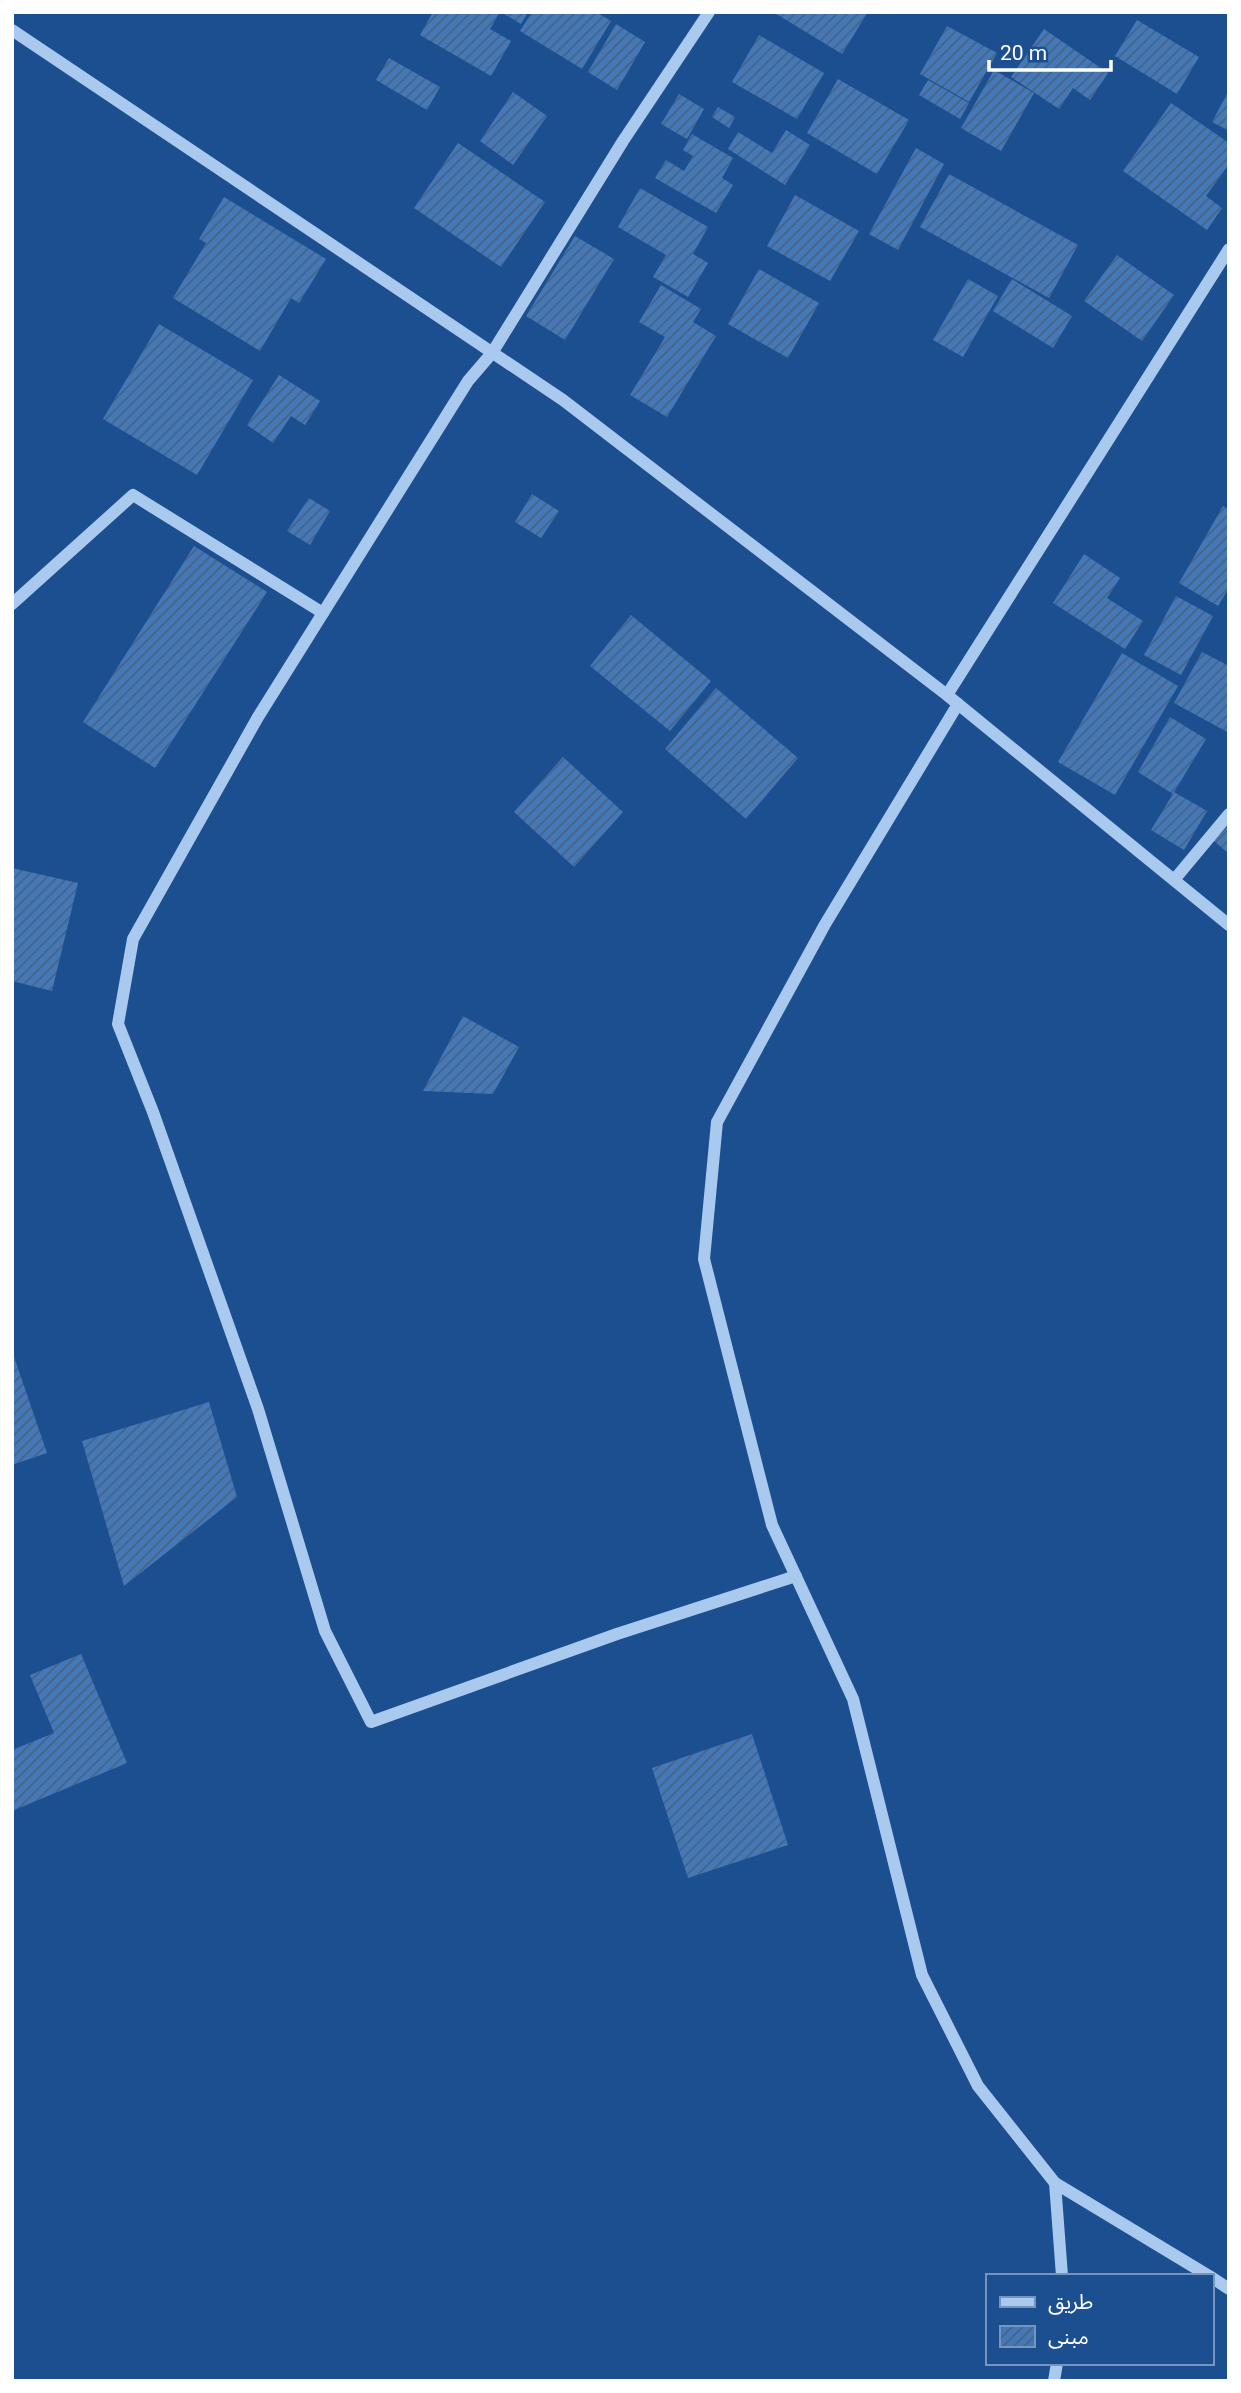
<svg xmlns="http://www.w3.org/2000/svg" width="1241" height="2393" font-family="Roboto,'Noto Sans Arabic',sans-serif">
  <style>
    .building { fill: url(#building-hatch) }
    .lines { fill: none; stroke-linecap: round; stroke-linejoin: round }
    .minor { stroke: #a9c9ee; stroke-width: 12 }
  </style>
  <defs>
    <pattern id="building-hatch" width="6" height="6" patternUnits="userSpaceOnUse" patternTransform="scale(1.75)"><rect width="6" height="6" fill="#4478b7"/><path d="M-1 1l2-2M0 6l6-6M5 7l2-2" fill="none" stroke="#486282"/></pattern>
  </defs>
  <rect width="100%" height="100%" fill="#1b4f8f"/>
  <g class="building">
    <polygon points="433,12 500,12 490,29 511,41 491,76 420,35"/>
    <polygon points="501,12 528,12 521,24"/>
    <polygon points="532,12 596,12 611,21 582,69 520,31"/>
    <polygon points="773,12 868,12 842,54"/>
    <polygon points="1137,20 1199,57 1177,94 1115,56"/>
    <polygon points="616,24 645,42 617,90 588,72"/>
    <polygon points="947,26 997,53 969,102 920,74"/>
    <polygon points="1044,29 1108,73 1090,100 1073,88 1059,109 1011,77"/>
    <polygon points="759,35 824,73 797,119 732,82"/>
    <polygon points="389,58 440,87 427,110 376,80"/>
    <polygon points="994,70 1034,93 1001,151 961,128"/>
    <polygon points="838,79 909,120 877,174 807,133"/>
    <polygon points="928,80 969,103 960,119 919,95"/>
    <polygon points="1229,90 1229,131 1212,122"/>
    <polygon points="513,92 547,116 513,165 480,141"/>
    <polygon points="679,94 704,109 687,139 661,124"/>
    <polygon points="1171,103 1229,143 1229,164 1206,196 1222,208 1207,230 1123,171"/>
    <polygon points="718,107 735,117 729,128 712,117"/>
    <polygon points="786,130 810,145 785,185 728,149 738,132 772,153"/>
    <polygon points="692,134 733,158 722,178 733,185 716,213 655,178 666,160 684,171 693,156 683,150"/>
    <polygon points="458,143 545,202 501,267 414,208"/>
    <polygon points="916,148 944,164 898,250 869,234"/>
    <polygon points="949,174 1078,245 1049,298 920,227"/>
    <polygon points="640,188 708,227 693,254 708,263 688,297 653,277 666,255 618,227"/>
    <polygon points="795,195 859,231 830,281 767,246"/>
    <polygon points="224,197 326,259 299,303 291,298 260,351 173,298 206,243 199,239"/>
    <polygon points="575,236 614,259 565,340 526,316"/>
    <polygon points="1117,255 1174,295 1142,341 1084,301"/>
    <polygon points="759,269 819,303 788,358 728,324"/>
    <polygon points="968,279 998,296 963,357 933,340"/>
    <polygon points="1012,279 1072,316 1053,348 993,311"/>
    <polygon points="661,285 701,309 693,322 716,336 667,417 630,395 665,337 639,322"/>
    <polygon points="159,324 253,380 197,475 103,419"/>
    <polygon points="279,375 320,401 305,425 291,416 273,443 247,425"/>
    <polygon points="532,494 559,511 541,538 515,522"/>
    <polygon points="309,498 330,511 310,545 287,531"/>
    <polygon points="1223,506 1229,509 1229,588 1218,606 1179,583"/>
    <polygon points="194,546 267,592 155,768 83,722"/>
    <polygon points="1084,554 1120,578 1107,598 1143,621 1125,649 1053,603"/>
    <polygon points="1176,596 1213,616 1181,675 1144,655"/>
    <polygon points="631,615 711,681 670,731 590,666"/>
    <polygon points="1202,652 1229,666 1229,733 1174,703"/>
    <polygon points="1122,653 1178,686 1115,795 1058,762"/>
    <polygon points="716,688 798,758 746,819 665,749"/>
    <polygon points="1170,717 1206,739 1173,794 1138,772"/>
    <polygon points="563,757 623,812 574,867 514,812"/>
    <polygon points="1174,792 1207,811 1184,850 1151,830"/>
    <polygon points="1229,825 1229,854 1214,841"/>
    <polygon points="12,868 78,883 52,991 12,981"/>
    <polygon points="463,1016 519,1047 493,1094 423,1091"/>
    <polygon points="12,1351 47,1453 12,1465"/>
    <polygon points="209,1402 237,1497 124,1586 82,1441"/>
    <polygon points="81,1654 127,1763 12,1811 12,1750 54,1733 30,1675"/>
    <polygon points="752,1734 788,1845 688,1878 652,1768"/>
  </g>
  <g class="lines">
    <g class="minor">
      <polyline points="709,12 623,141 492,353 468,381 258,717 133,939 118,1024 153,1112 258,1409 325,1631 371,1722 617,1634 796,1576"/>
      <polyline points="12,30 563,400 947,695 1229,925"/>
      <polyline points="12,604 133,495 323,613"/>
      <polyline points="947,695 1229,249"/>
      <polyline points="958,704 824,926 717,1122 704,1259 772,1525 853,1699 922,1975 978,2086 1055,2183 1209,2276"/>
      <polyline points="1174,880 1229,814"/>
      <polyline points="1055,2183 1062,2276"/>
      <polyline points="1211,2277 1229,2289"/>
      <polyline points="1054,2381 1057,2363"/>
    </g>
  </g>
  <rect width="1241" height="2393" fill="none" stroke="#ffffff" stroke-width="28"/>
  <rect x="986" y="2274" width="228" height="91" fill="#1b4f8f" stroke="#7695bc" stroke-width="2"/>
  <rect x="1000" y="2297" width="35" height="10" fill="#a9c9ee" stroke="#7695bc" stroke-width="2"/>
  <text x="1048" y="2309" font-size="21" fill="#ffffff">طريق</text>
  <rect x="1000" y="2326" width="35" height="21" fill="url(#building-hatch)" stroke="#7695bc" stroke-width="2"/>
  <text x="1048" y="2344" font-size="21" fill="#ffffff">مبنى</text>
  <path d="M989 60v10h122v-10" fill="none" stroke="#ffffff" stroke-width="3.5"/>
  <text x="1000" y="60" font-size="21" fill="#ffffff" stroke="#1b4f8f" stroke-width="5" paint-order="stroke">20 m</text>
</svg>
